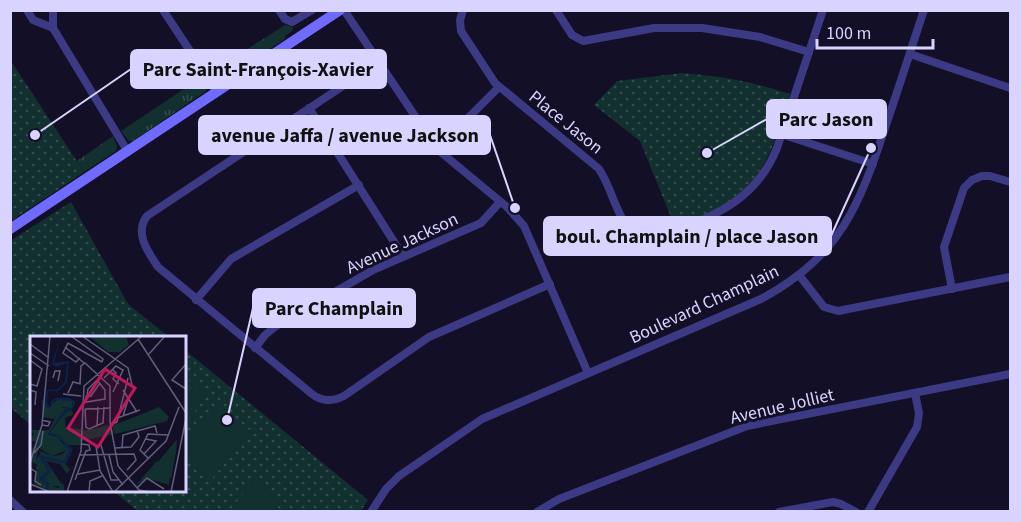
<svg xmlns="http://www.w3.org/2000/svg" width="1021" height="522" font-family="'Source Sans 3',sans-serif">
  <style>
    .grass { fill: url(#grass-tufts) }
    .park { fill: url(#park-dots) }
    .pitch { fill: #12302f }
    .lines { fill: none; stroke-linecap: round; stroke-linejoin: round }
    .street { stroke: #3d3a85; stroke-width: 8 }
    .secondary { stroke: #6f6bff; stroke-width: 10 }
    .labels { text-anchor: middle; stroke-width: 6; stroke-linejoin: round; paint-order: stroke }
    .street-label { font-size: 18px; fill: #d9d4ff; stroke: #130f26 }
    .inset-river { fill: none; stroke: #0c2248; stroke-width: 3 }
    .inset-road { fill: none; stroke: #625e7d; stroke-width: 1.5 }
    .view { fill: #c2185b; fill-opacity: 0.15; stroke: #c2185b; stroke-width: 3 }
    .inset-edge { fill: none; stroke: #d9d4ff; stroke-width: 3 }
    .leader { fill: none; stroke: #d9d4ff; stroke-width: 2 }
    .callout-dot { fill: #d9d4ff; stroke: #130f26; stroke-width: 2 }
    .callout { fill: #d9d4ff; stroke: #d9d4ff; stroke-width: 2 }
    .callout-label { font-size: 20px; text-anchor: middle; font-weight: bold; fill: #111 }
  </style>
  <defs>
    <pattern id="grass-tufts" width="24" height="20" patternUnits="userSpaceOnUse" patternTransform="scale(1.5)"><rect width="24" height="20" fill="#12302f"/><path d="M3 7l-1-3M5 7V3M7 7l1-3M15 17l-1-3M17 17v-4M19 17l1-3" fill="none" stroke="#344d4e"/></pattern>
    <pattern id="park-dots" width="8" height="8" patternUnits="userSpaceOnUse" patternTransform="scale(1.5)"><rect width="8" height="8" fill="#12302f"/><path d="M2 2h.1M6 6h.1" fill="none" stroke="#344d4e" stroke-width="1.8" stroke-linecap="round"/></pattern>
  </defs>
  <rect width="100%" height="100%" fill="#130f26"/>
  <g class="grass">
    <polygon points="285,25 293,27 292,31 285,36 286,38 221,81 215,80 210,73"/>
    <polygon points="202,77 207,85 206,91 133,141 129,141 121,131"/>
    <polygon points="113,136 117,146 116,151 84,172 77,161"/>
  </g>
  <g class="park">
    <polygon points="11,61 84,172 11,221 10,221"/>
    <path d="M682 73C720 76 754 82 790 94 775 140 767 180 722 206 707 215 690 221 675 227L640 141 594 105 617 81Z"/>
    <polygon points="71,202 128,304 169,337 32,338 31,425 11,408 10,241"/>
    <polygon points="185,350 368,500 361,511 139,512 113,491 184,490"/>
  </g>
  <g class="pitch">
    <polygon points="185,377 207,396 185,424"/>
    <polygon points="216,403 251,431 211,480 185,458 185,442"/>
    <polygon points="254,481 281,504 274,511 229,511"/>
  </g>
  <g class="lines">
    <g class="street">
      <polyline points="27,10 33,20 53,28 53,10"/>
      <polyline points="163,10 217,92"/>
      <polyline points="279,10 285,19 292,22 312,10"/>
      <polyline points="344,10 437,149 507,207 524,226 588,373"/>
      <path d="M463 10 460 20 461 31 495 83 598 168C616 190 620 251 660 238 711 216 755 203 777 148L823 10"/>
      <polyline points="556,10 572,35 583,41 654,28 702,28 760,37 809,52"/>
      <polyline points="53,28 128,152"/>
      <polyline points="910,54 1010,88"/>
      <path d="M379 62 147 216C134 233 148 252 158 267L312 394C322 402 332 402 344 396L429 337 550 284"/>
      <polyline points="309,108 403,256"/>
      <polyline points="781,134 873,164"/>
      <polyline points="437,149 499,87"/>
      <polyline points="799,275 824,307 838,311 1010,277"/>
      <polyline points="952,289 944,247 964,188 972,180 982,176 990,176 1010,182"/>
      <polyline points="196,300 231,259 359,185"/>
      <polyline points="255,348 265,335 276,326 373,270 481,223 500,202"/>
      <polyline points="10,500 23,512"/>
      <path d="M371 512 386 489 399 476 482 419 761 299C841 256 859 206 886 125 899 87 911 49 924 10"/>
      <polyline points="537,512 559,499 747,426 1010,374"/>
      <polyline points="779,512 833,502 841,504 856,512"/>
      <polyline points="868,512 917,427 919,413 915,393"/>
    </g>
    <polyline class="secondary" points="10,229 340,10"/>
  </g>
  <g class="labels">
    <g class="street-label">
      <text transform="translate(566 122) rotate(39)" y="6">Place Jason</text>
      <text transform="translate(402 243) rotate(-25)" y="6">Avenue Jackson</text>
      <text transform="translate(704 304) rotate(-25)" y="6">Boulevard Champlain</text>
      <text transform="translate(782 406) rotate(-13)" y="6">Avenue Jolliet</text>
    </g>
  </g>
  <g transform="translate(30 336)">
    <rect width="156" height="156" fill="#130f26"/>
    <path d="M37 63 43 65 42 72 35 73 18 98 28 101 37 114 22 120 9 112 6 123 12 128H7L8 135 11 131 18 135 9 146 29 152 30 147 34 149V156H22L4 148 7 129 0 125V117L6 106 0 104 4 98 0 94H19L30 72 40 71Z" fill="#12302f"/>
    <path d="M147 103 146 116 141 143 128 126ZM31 106 42 113 35 127 40 134 37 138 30 128 16 125 33 150H15L9 146 18 135 6 133 7 128H12L6 123 11 117 8 114 22 120 31 119 37 114Z" fill="#12302f"/>
    <path d="M59 0H96L99 9 90 16H78ZM12 63 18 72 27 64 37 63 41 71H32L24 83 13 81ZM129 71 139 81 137 85 85 98 82 90ZM42 74 43 79 35 82 36 92 51 93V109H38L20 96 37 75ZM80 89 84 98 52 105V95ZM127 125 140 138 139 149 117 142 105 150Z" fill="#12302f"/>
    <path d="M31 0 24 27 39 25 37 47 28 55H18L17 67 20 71 21 65 26 62H39L44 64 45 68 42 74 37 75 20 96 30 100 37 110 27 100 18 98 35 73 42 72 43 65 25 64 20 73 15 69 17 54 28 53 35 46 37 27 26 31 22 27Z" fill="#0c2248"/>
    <path class="inset-river" d="M9 156 17 153 18 148 11 142 20 135 11 121 35 126 41 114 34 107"/>
    <path class="inset-road" d="M41 0 73 23 72 26M52 0 98 32 102 49M108 3 156 77M0 8 19 22M35 11 54 27M0 17 19 30M119 18 135 0M50 22 46 26 33 17 38 7 72 26M0 24 12 33 7 50 0 48M156 28 142 44 156 53M83 34 86 37 83 43 89 48M23 42 25 35H30L28 45M74 42 86 30 93 34 83 56M67 44 75 54V63L56 66 58 53ZM50 48 51 30 55 27 80 50V86L88 130 109 154 120 156M0 54 6 56 5 69M93 54 107 76M38 57 43 46 51 48M33 58 51 60M55 61 61 60 70 47M55 73 56 91 59 93 73 87 74 71M55 73 81 72M93 80 99 61M87 82 110 74M12 89 18 90 20 86 12 84M81 89 87 86 98 42M67 90 68 71M85 112 101 111 109 101 107 94M92 112 93 99 125 90 127 97M4 117 11 109 13 95M114 118 126 105 116 103M156 118V148M50 119 104 118 106 124 97 134M79 119 83 136 93 149M119 123 110 114 118 98 138 99M0 127 12 89 20 0M0 132 6 136 5 145 11 149M48 138 70 134M45 144 56 115 60 114 59 109 52 108M0 148 20 156M107 152 117 142 134 153M37 156 51 115 54 50 112 0M59 156 60 145 72 140M83 156 70 135 66 110 71 109 81 144H88M84 156 136 105 149 71M141 156 156 82"/>
    <path class="view" d="M75 33 105 52 68 111 38 92Z"/>
    <rect width="156" height="156" class="inset-edge"/>
  </g>
  <path class="leader" d="M35 135L131 69M707 153L767 119M515 208L490 135M871 148L831 236M227 420L253 308"/>
  <g class="callout-dot">
    <circle cx="35" cy="135" r="6"/>
    <circle cx="707" cy="153" r="6"/>
    <circle cx="515" cy="208" r="6"/>
    <circle cx="871" cy="148" r="6"/>
    <circle cx="227" cy="420" r="6"/>
  </g>
  <g class="callout">
    <rect x="131" y="50" width="255" height="38" rx="6"/>
    <rect x="767" y="100" width="119" height="38" rx="6"/>
    <rect x="199" y="116" width="291" height="38" rx="6"/>
    <rect x="544" y="217" width="287" height="38" rx="6"/>
    <rect x="253" y="289" width="162" height="38" rx="6"/>
  </g>
  <g class="callout-label">
    <text x="258" y="76">Parc Saint-François-Xavier</text>
    <text x="826" y="126">Parc Jason</text>
    <text x="345" y="142">avenue Jaffa / avenue Jackson</text>
    <text x="687" y="243">boul. Champlain / place Jason</text>
    <text x="334" y="315">Parc Champlain</text>
  </g>
  <rect width="1021" height="522" fill="none" stroke="#d9d4ff" stroke-width="24"/>
  <path d="M817 39v9h116v-9" fill="none" stroke="#d9d4ff" stroke-width="3"/>
  <text x="826" y="39" font-size="18" fill="#d9d4ff" stroke="#130f26" stroke-width="4.5" paint-order="stroke">100 m</text>
</svg>
